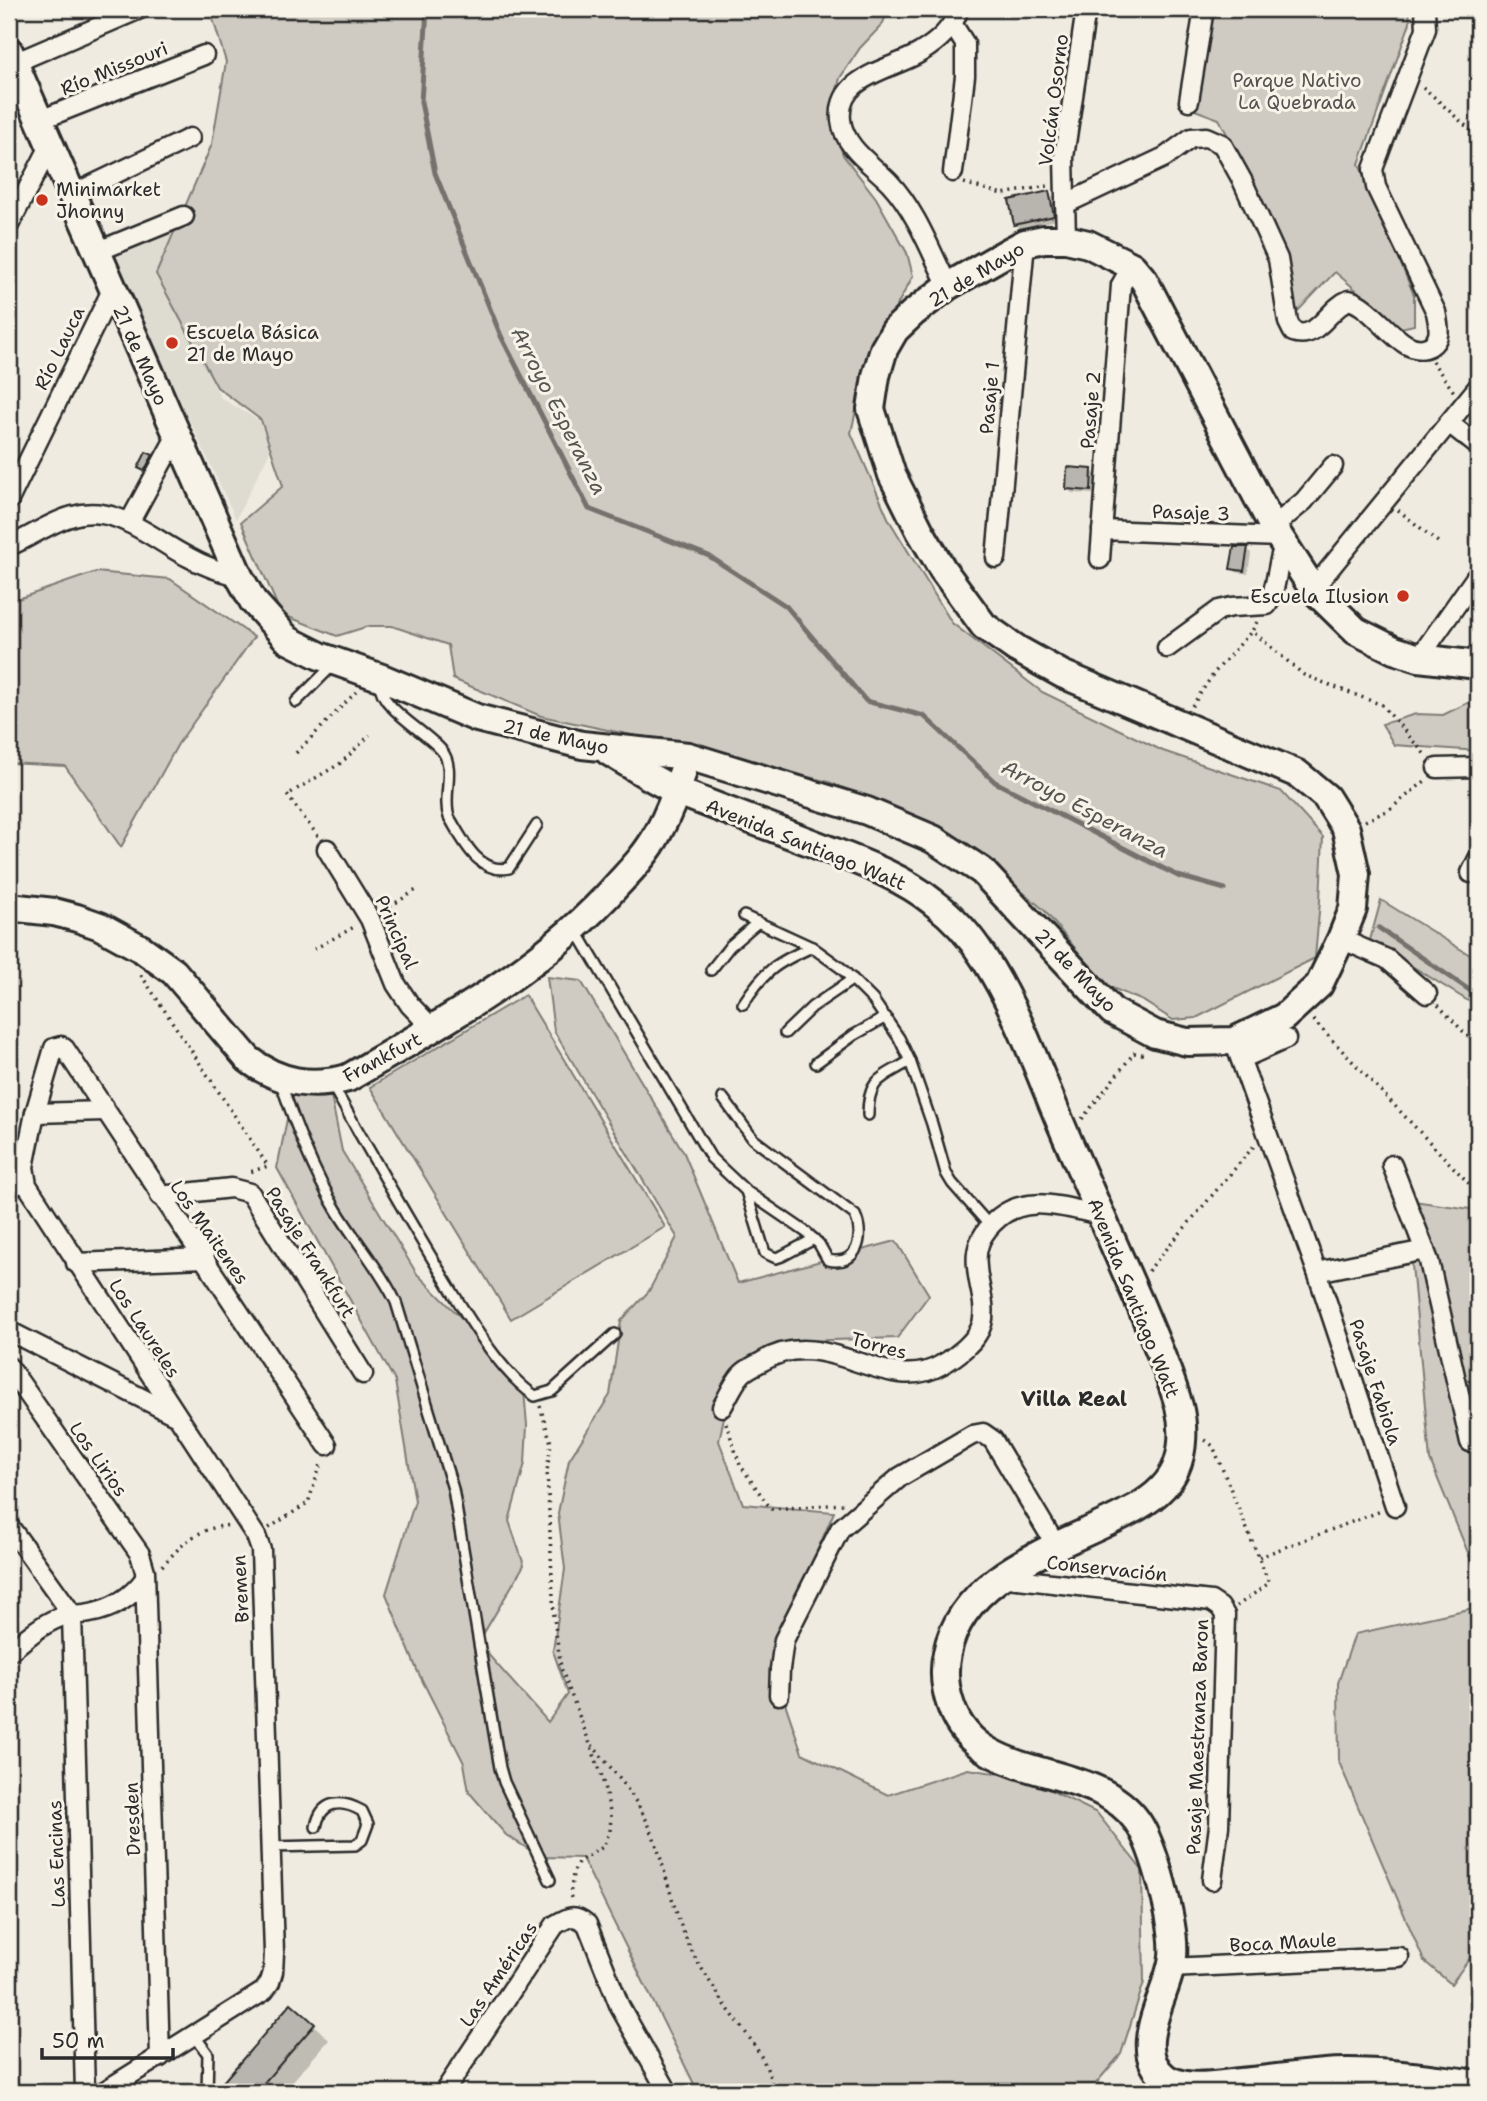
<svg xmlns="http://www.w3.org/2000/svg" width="1487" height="2101" font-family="'Shantell Sans',sans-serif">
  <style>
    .built { fill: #dedbd1 }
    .green { fill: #cfcbc2; stroke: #7d7b76; stroke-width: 2 }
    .shadow { fill: #0003 }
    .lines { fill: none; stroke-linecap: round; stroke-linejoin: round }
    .stream { stroke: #74726e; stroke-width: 5 }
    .building { fill: #b8b5ae; stroke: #2b2b2b; stroke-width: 2 }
    .lane-casing { stroke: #2b2b2b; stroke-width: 14 }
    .street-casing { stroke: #2b2b2b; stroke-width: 23 }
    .secondary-casing { stroke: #2b2b2b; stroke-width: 32 }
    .path { stroke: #2b2b2b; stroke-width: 3.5; stroke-dasharray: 2 5; stroke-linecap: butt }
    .lane { stroke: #f7f3e8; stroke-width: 9 }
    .street { stroke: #f7f3e8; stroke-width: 18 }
    .secondary { stroke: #f7f3e8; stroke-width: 26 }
    .poi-dot { fill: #c8321e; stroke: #f7f3e8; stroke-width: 2.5 }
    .labels { text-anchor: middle; stroke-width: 6; stroke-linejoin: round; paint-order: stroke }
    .street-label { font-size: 19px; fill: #2b2b2b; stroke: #f7f3e8 }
    .park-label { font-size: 19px; fill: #545351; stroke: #f7f3e8 }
    .poi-label { font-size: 19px; fill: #2b2b2b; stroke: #f7f3e8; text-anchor: start }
    .water-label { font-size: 21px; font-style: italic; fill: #555552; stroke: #f7f3e8 }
    .neighbourhood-label { font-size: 21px; font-weight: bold; fill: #2b2b2b; stroke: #f7f3e8 }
  </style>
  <rect width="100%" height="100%" fill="#efebe0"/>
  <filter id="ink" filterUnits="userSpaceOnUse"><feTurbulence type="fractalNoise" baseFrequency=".0143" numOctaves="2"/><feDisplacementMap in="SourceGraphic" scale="14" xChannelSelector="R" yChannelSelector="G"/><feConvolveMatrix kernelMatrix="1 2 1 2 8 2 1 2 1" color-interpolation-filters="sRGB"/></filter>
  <g filter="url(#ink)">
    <polygon class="built" points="177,221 156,274 221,398 260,421 270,451 236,519 111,253"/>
    <g class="green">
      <polygon points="210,9 889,9 882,25 860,48 840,78 830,115 843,155 876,198 907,253 913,276 867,360 851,433 889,520 952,623 1042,692 1163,751 1281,791 1323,837 1320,901 1315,958 1196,1018 1173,1020 1143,1001 1105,985 1043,909 962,842 829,782 665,742 541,716 453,679 448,645 392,626 369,626 337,636 281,614 241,522 283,486 261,420 217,387 156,274 212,144 226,62"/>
      <polygon points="1214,9 1409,9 1410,23 1359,164 1414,295 1414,325 1401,328 1335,272 1296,313 1285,254 1254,185 1219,119 1195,110"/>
      <polygon points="96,572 170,579 254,637 178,744 121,847 65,766 9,763 9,602"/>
      <polygon points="1478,698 1478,751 1394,745 1382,724 1416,714 1443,715"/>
      <polygon points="1381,900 1478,960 1478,1007 1370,940"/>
      <polygon points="547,977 581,981 684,1153 738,1283 896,1241 929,1295 897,1338 800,1341 730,1388 719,1441 743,1504 834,1512 781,1634 783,1697 802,1753 888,1795 968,1769 1026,1778 1097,1813 1142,1870 1144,1982 1121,2054 1097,2082 1108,2092 698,2092 582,1858 541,1857 506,1835 469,1792 464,1763 417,1670 386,1594 415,1501 395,1381 277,1168 294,1085 330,1091 342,1151 417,1274 523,1379 527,1425 525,1463 509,1521 524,1565 478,1643 548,1722 568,1694 553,1651 565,1569 558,1513 569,1460 610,1395 621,1321 649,1291 677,1237 554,1031"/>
      <polygon points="525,995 665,1227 511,1319 370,1087"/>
      <polygon points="1406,1200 1478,1210 1478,1577 1430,1460"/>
      <polygon points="1478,1607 1478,1947 1451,1984 1424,1961 1339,1762 1338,1683 1355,1634"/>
    </g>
    <g class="shadow">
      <polygon points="1049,193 1053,198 1057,220 1020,228 1016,224"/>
      <polygon points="152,457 154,458 146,471 142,469"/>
      <polygon points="1092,471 1096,475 1095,494 1072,493 1067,488"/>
      <polygon points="1247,549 1251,553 1248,574 1236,572 1232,568"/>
      <polygon points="314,2025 329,2040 283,2092 235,2092 225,2082"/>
    </g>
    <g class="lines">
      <g class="stream">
        <polyline points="427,9 421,102 435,173 501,336 589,509 709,556 786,606 866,701 924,716 995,782 1178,876 1225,889"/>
        <polyline points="1379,928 1478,996"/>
      </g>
    </g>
    <g class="building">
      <polygon points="1049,191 1054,216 1014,225 1009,200"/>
      <polygon points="146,452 153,455 144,471 138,468"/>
      <polygon points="1067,467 1092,469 1091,491 1066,489"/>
      <polygon points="1234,547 1248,547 1244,571 1230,569"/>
      <polygon points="291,2003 315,2024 256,2092 235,2092 223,2082"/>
    </g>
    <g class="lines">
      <defs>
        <g id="lane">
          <path d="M380 683C379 708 427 732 442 751 456 768 442 797 449 817 462 838 478 875 509 868L537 825"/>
          <polyline points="296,702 327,671"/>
          <polyline points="744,916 812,947 841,968 873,1000 899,1038 910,1061 932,1124 946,1173 952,1183 990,1226"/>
          <path d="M575 928 711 1158 746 1191 806 1232 819 1244 828 1260C858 1267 865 1236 855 1215L753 1139 723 1098"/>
          <polyline points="711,970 730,946 758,922"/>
          <path d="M743 1004C765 970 776 963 812 947"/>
          <polyline points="785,1033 812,1007 853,979"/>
          <polyline points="816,1063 854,1035 886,1017"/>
          <path d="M280 1081C296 1126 312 1170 337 1211 356 1242 380 1269 396 1302L453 1489 500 1768 504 1782 550 1880"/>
          <path d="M331 1083C367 1147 403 1211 441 1273 465 1312 498 1371 535 1396L552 1391 615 1334"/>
          <path d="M868 1115C868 1078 882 1078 910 1061"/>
          <polyline points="746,1191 765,1253 776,1258 782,1256 814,1239"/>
          <polyline points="9,1193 27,1185"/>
          <path d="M270 1847 355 1845 362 1840 368 1824 362 1811C341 1799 321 1800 316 1827"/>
          <polyline points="194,2035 208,2054 207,2092"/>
        </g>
        <g id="street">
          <polyline points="14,63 140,9"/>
          <polyline points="1189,101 1204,9"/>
          <polyline points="40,120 204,55"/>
          <polyline points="953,172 965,76 965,44 953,25"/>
          <polyline points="71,195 190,138"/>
          <path d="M1065 204 1165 157 1191 138 1206 137 1222 144 1242 180 1278 259 1288 322 1293 332C1318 341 1328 308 1349 300 1377 307 1402 361 1430 346 1443 338 1438 324 1436 312L1376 187 1373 169 1426 29 1425 9"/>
          <polyline points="9,225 50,146"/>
          <polyline points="1066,239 1064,157 1086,9"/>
          <polyline points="96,252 184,216"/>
          <path d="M948 286C931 252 916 211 890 183 873 165 844 148 841 120 836 75 893 70 921 52 939 41 952 29 959 9"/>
          <polyline points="1449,423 1478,446"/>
          <polyline points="9,500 112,290"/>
          <polyline points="129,523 177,435"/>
          <polyline points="1273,527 1304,501 1333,466"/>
          <polyline points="1102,530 1279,537"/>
          <path d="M9 546C31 537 50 522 73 516 116 503 152 539 188 557 204 566 221 572 239 576"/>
          <polyline points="996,558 1025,243"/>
          <polyline points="1100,559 1121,285 1132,266"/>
          <polyline points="1313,589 1478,387"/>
          <path d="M1167 648 1219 610 1232 607 1267 605C1278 588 1276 565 1284 546"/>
          <polyline points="1419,658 1478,574"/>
          <polyline points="1437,768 1478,767"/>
          <polyline points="327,849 370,919 396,984 410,1005 433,1029"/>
          <polyline points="1471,873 1478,859"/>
          <polyline points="1341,939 1387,959 1427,994"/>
          <polyline points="1234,1041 1317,1272 1395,1506"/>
          <polyline points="1241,1059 1286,1039"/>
          <polyline points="35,1113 104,1111"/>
          <polyline points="1392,1165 1429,1261 1470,1442"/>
          <polyline points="160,1196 231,1188 250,1193 363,1374"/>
          <polyline points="76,1263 205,1258"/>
          <polyline points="1317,1272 1425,1250"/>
          <polyline points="9,1331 175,1415"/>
          <polyline points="9,1367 140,1554 145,1571 160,2057"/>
          <path d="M722 1407C728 1397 733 1384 741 1375 746 1369 756 1365 763 1361 826 1323 886 1398 941 1365 956 1357 977 1341 982 1324 987 1305 978 1286 977 1267 975 1249 980 1237 992 1224 1022 1191 1065 1208 1101 1215"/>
          <polyline points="9,1526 72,1614 85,2092"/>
          <polyline points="999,1577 1211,1601 1220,1607 1225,1615 1219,1826 1212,1880"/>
          <path d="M9 1652C24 1640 40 1625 58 1618 68 1614 79 1615 90 1613 112 1609 131 1597 144 1580"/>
          <polyline points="779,1695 780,1669 784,1640 840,1529 900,1477 972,1435 983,1433 993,1440 1057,1547"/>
          <polyline points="1170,1968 1399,1957"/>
          <polyline points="103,2092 264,1991 270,1982 273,1972 274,1953 261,1550 256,1536 27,1185 24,1167 35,1113 54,1048 61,1046 65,1049 327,1445"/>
          <path d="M444 2092 555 1925C568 1917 574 1913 587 1924L620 2007 668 2092"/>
        </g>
        <g id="secondary">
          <polyline points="9,51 239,576 253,601 288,640 320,656 382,678 477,718 582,745 688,756 867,811 933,839 982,871 1112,1011 1155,1034 1187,1042 1234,1041 1284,1017 1319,985 1341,939 1353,909 1356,874 1346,829 1326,797 1298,774 1062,674 1017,649 984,626 943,570 920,531 892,475 871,409 876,376 884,349 895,330 913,313 948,286 1008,252 1025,243 1044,239 1066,239 1088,244 1132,266 1144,280 1273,527 1313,589 1356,631 1394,650 1419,658 1478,665"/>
          <path d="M609 752C633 766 658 784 684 794 732 813 779 830 827 849 863 863 902 877 933 902 953 917 971 937 984 958 1020 1013 1043 1085 1070 1145 1093 1198 1117 1251 1140 1304 1154 1337 1169 1371 1179 1406 1184 1426 1184 1451 1175 1470 1166 1489 1146 1503 1128 1512 1063 1547 963 1572 947 1653 943 1671 945 1689 951 1706 978 1787 1092 1758 1137 1821 1154 1845 1176 1927 1173 1956 1170 1992 1127 2050 1166 2078 1185 2091 1218 2084 1240 2082 1276 2079 1313 2072 1348 2072 1392 2072 1435 2079 1478 2084"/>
          <path d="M9 907 54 912 77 918 100 926 142 949 174 972 248 1059C279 1083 311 1088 348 1078 444 1022 544 968 619 883 633 868 648 852 658 833 668 815 676 794 682 774"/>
        </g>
      </defs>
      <use href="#lane" class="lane-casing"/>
      <use href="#street" class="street-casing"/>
      <use href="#secondary" class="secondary-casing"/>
      <g class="path">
        <polyline points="1423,87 1478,137"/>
        <polyline points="964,183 1002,194 1048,186"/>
        <polyline points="1432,361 1454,392"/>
        <polyline points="1398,510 1438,542"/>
        <polyline points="1257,622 1252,631 1304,675 1382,705 1427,757"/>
        <polyline points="1192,706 1214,673 1252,631"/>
        <polyline points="296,753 356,692"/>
        <polyline points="1365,821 1389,810 1425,781"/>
        <polyline points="318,836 287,795 341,763 370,735"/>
        <polyline points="384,910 418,889"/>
        <polyline points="314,949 356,926"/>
        <polyline points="141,975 268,1166 250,1172 249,1174"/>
        <polyline points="1438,1005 1478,1047"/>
        <polyline points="1313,1020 1478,1193"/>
        <polyline points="1082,1119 1134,1053 1147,1055"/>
        <polyline points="1148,1271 1254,1146"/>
        <polyline points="540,1406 551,1443 547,1471 554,1618 561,1668 601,1773 611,1815 610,1831 603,1847 578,1862 573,1874 570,1895 573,1902"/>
        <polyline points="726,1423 740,1465 771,1509 843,1504"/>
        <polyline points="1205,1440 1213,1446 1269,1583 1237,1606"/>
        <polyline points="269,1528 308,1503 322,1461"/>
        <polyline points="1259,1557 1381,1511"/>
        <path d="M162 1566C183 1543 197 1528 231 1525"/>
        <path d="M592 1745C616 1774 641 1802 654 1838 668 1878 675 1921 696 1959 706 1976 717 1993 728 2009 747 2035 769 2059 773 2092"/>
      </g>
      <use href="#lane" class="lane"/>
      <use href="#street" class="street"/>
      <use href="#secondary" class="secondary"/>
    </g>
  </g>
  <g class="poi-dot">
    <circle cx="42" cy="200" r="7"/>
    <circle cx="172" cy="343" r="7"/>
    <circle cx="1403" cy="596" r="7"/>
  </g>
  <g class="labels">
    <g class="street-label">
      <text transform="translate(114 68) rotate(-22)" y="7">Río Missouri</text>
      <text transform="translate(1053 100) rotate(-83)" y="7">Volcán Osorno</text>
      <text transform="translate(976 274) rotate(-31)" y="7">21 de Mayo</text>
      <text transform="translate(59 348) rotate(-64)" y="7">Río Lauca</text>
      <text transform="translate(141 355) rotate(66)" y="7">21 de Mayo</text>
      <text transform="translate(989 398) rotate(-85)" y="7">Pasaje 1</text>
      <text transform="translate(1090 410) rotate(-85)" y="7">Pasaje 2</text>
      <text transform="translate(1191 512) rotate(2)" y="7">Pasaje 3</text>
      <text transform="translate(556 736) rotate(12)" y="7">21 de Mayo</text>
      <text transform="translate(806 844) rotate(22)" y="7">Avenida Santiago Watt</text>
      <text transform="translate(397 932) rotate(66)" y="7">Principal</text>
      <text transform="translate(1076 970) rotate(46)" y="7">21 de Mayo</text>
      <text transform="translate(382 1057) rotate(-28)" y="7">Frankfurt</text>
      <text transform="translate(210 1232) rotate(55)" y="7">Los Maitenes</text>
      <text transform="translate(311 1252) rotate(58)" y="7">Pasaje Frankfurt</text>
      <text transform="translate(1134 1298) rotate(68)" y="7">Avenida Santiago Watt</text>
      <text transform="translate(145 1328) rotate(57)" y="7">Los Laureles</text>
      <text transform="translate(879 1345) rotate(15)" y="7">Torres</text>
      <text transform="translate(1376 1382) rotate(72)" y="7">Pasaje Fabiola</text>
      <text transform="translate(99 1459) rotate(55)" y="7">Los Lirios</text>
      <text transform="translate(1107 1568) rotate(6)" y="7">Conservación</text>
      <text transform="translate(240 1589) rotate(-93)" y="7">Bremen</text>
      <text transform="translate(1197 1737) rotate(-88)" y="7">Pasaje Maestranza Baron</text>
      <text transform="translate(132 1819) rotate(-92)" y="7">Dresden</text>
      <text transform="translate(56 1854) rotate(-92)" y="7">Las Encinas</text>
      <text transform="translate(1283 1942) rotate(-3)" y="7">Boca Maule</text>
      <text transform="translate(498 1974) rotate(-56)" y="7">Las Américas</text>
    </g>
    <g class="park-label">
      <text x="1297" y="87">Parque Nativo<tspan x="1297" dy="22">La Quebrada</tspan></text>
    </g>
    <g class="poi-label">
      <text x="56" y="196">Minimarket<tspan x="56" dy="22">Jhonny</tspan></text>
      <text x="186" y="339">Escuela Básica<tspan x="186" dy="22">21 de Mayo</tspan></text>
      <text x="1389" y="603" text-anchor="end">Escuela Ilusion</text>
    </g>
    <g class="water-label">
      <text transform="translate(559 411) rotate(63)" y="7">Arroyo Esperanza</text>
      <text transform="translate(1085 809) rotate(28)" y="7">Arroyo Esperanza</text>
    </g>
    <g class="neighbourhood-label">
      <text x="1074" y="1406">Villa Real</text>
    </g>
  </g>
  <rect width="1487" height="2101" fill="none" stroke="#f7f3e8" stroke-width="35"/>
  <rect x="18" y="18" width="1452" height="2066" fill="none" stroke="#2b2b2b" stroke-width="2.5" filter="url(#ink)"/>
  <path d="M42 2048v10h131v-10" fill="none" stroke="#2b2b2b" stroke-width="3.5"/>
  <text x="52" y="2048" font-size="21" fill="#2b2b2b" stroke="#f7f3e8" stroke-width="5" paint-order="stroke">50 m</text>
</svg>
